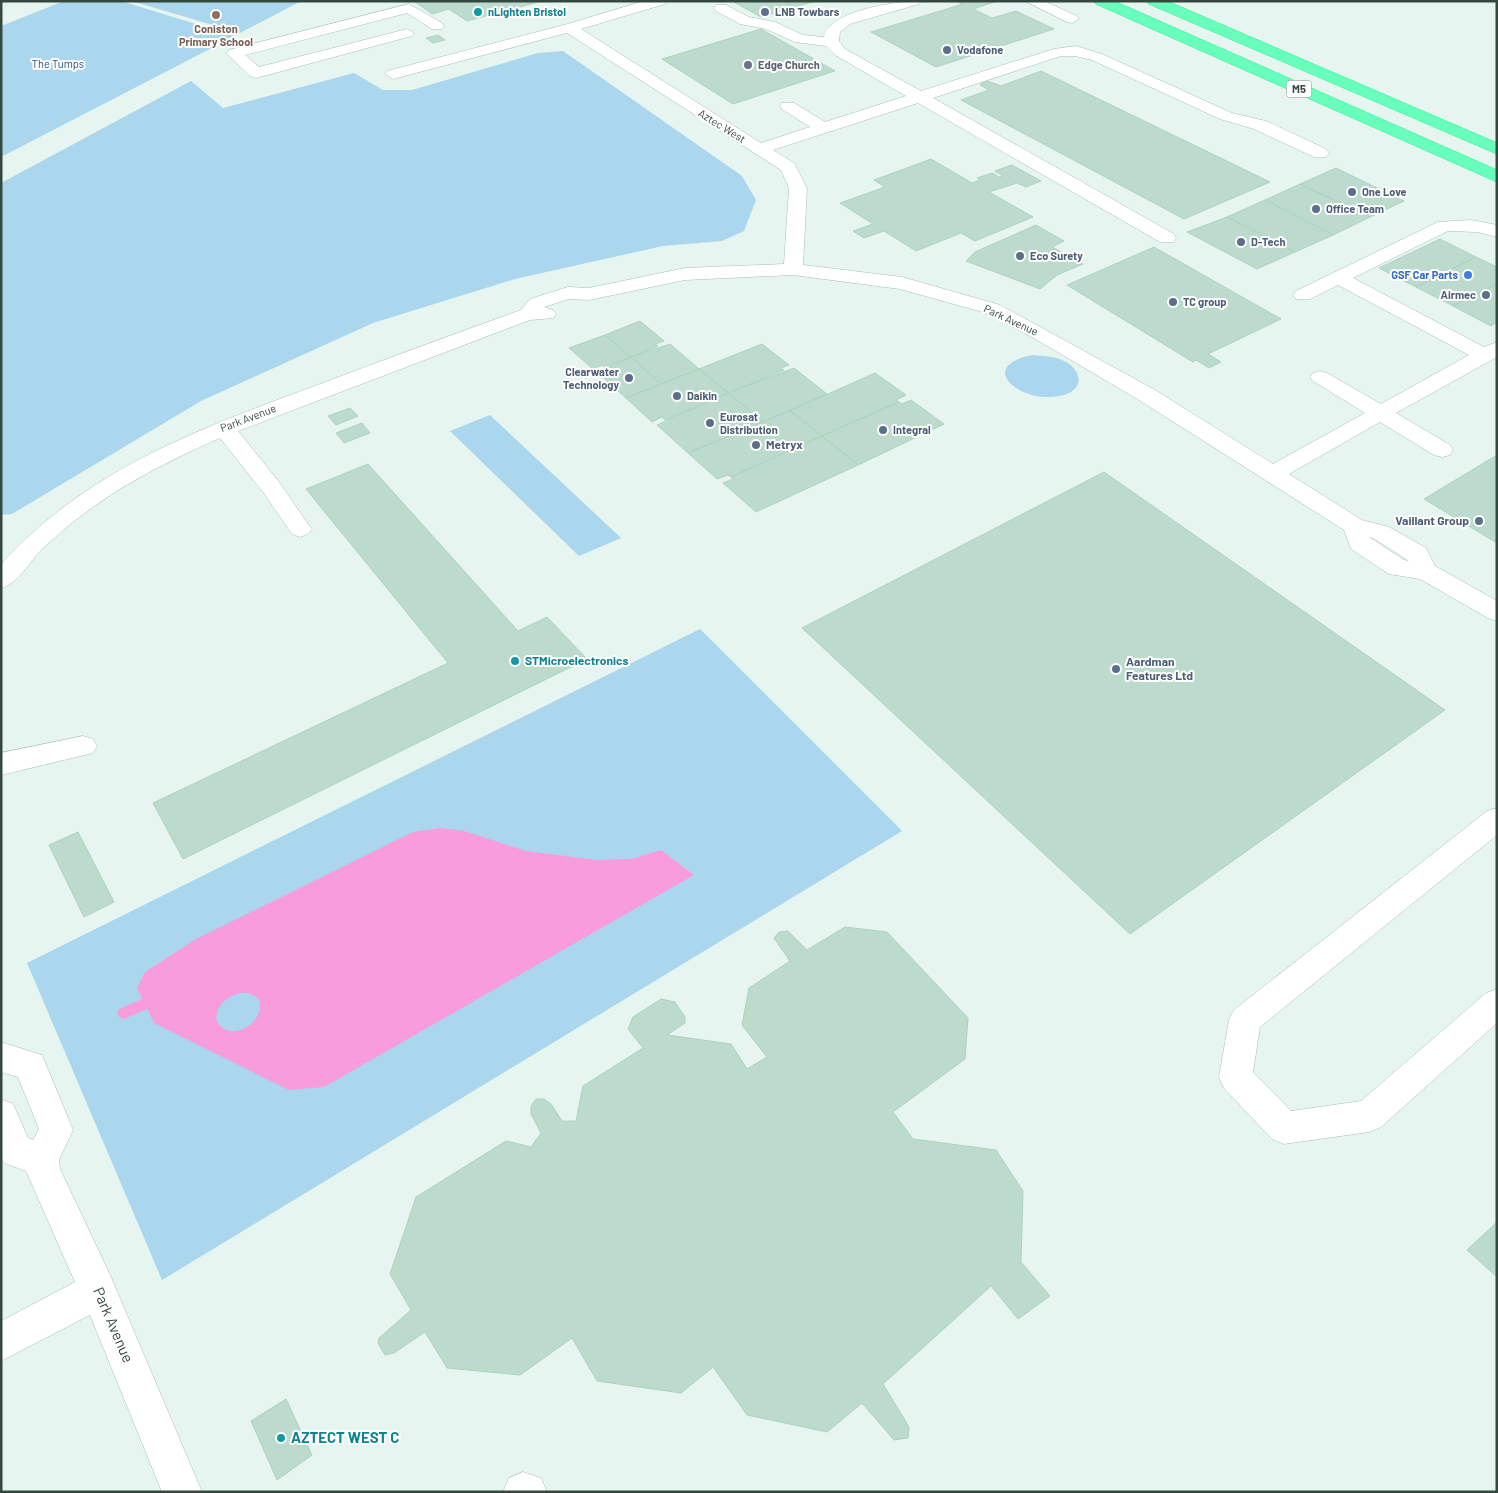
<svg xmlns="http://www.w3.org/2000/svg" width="1498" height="1493" font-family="Barlow,sans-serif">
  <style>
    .green { fill: #aad7ed }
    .water { fill: #f89cdc; fill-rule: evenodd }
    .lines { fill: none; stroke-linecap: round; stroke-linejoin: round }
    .stream { fill: #f89cdc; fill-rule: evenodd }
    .building { fill: #bddbcc; stroke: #acd3c0 }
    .minor-casing { stroke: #a7c1b5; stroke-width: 1 }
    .highway-casing { stroke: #27ee8e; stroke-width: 1 }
    .minor { fill: #fff; fill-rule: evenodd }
    .highway { fill: #67ffbb; fill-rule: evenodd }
    .culture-dot { fill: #0f9aa8; stroke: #fff; stroke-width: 2 }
    .service-dot { fill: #5c6f8a; stroke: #fff; stroke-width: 2 }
    .education-dot { fill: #8d6e63; stroke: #fff; stroke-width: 2 }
    .worship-dot { fill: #6b7280; stroke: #fff; stroke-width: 2 }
    .shop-dot { fill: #3f7fe0; stroke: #fff; stroke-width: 2 }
    .labels { text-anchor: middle; stroke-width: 4; stroke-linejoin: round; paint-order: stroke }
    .far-culture-label { font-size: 11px; font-weight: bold; fill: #0d838f; stroke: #fff; text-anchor: start }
    .far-service-label { font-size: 11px; font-weight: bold; fill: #4e5e75; stroke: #fff; text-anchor: start }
    .far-education-label { font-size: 11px; font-weight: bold; fill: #785e54; stroke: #fff }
    .far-park-label { font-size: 11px; fill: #215081; stroke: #fff }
    .far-worship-label { font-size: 11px; font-weight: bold; fill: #5b616d; stroke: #fff; text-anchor: start }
    .shield { fill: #fff; stroke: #717f78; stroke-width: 1 }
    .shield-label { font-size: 11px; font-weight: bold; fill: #34483e }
    .far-street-label { font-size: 11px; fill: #34483e; stroke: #fff }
    .far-shop-label { font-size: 11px; font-weight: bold; fill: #366cbe; stroke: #fff; text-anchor: end }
    .service-label { font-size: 12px; font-weight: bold; fill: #4e5e75; stroke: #fff; text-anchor: start }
    .culture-label { font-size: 12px; font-weight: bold; fill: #0d838f; stroke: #fff; text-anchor: start }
    .near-street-label { font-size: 15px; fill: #34483e; stroke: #fff }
    .near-culture-label { font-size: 15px; font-weight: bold; fill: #0d838f; stroke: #fff; text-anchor: start }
  </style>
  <rect width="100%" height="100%" fill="#e6f5ef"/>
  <g class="green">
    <polygon points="64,1 121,1 235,36 1,157 1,26"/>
    <polygon points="131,1 301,1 240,33"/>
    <polygon points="563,51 742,176 756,200 744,231 722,241 663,246 515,279 373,323 201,401 12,514 1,515 1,183 191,81 223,108 354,73 383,90 412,90 538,53"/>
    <path d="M1033 355C1042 356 1051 356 1060 359 1083 368 1087 391 1059 396 1021 404 974 366 1033 355Z"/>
    <polygon points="490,415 621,538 579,556 450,431"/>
    <polygon points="700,629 902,831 162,1280 27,963"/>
  </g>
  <path class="water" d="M440 828 464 831 526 851 597 860 631 859 661 850 694 875 324 1087 289 1090 154 1023 137 988 145 972 196 939 413 832ZM240 993H248L259 999C267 1025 226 1045 216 1019 217 1004 227 997 240 993Z"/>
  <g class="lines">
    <polygon class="stream" points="144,998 149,1000 151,1004 149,1008 124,1019 119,1017 117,1013 119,1009"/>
  </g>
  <g class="building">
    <polygon points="414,1 542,1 467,21 449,9 432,14"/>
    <polygon points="732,1 783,1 794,7 761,17"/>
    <polygon points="783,1 816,1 794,7"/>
    <polygon points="997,1 973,9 992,18 1016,11 1054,29 936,67 871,32 963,4 958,2 961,1"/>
    <polygon points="761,29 835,71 733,104 662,59"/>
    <polygon points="438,35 445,40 433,43 426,38"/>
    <polygon points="1041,71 1270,182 1184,219 961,100 989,90 980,85 985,80 1001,86"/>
    <polygon points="931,159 972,183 980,180 977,178 992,173 999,177 1003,176 995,171 1012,165 1041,181 1026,187 1017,183 989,192 1033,217 975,241 961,233 916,251 884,231 864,238 853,231 873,224 840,203 885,187 874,180"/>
    <polygon points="1336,168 1404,201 1370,217 1300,184"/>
    <polygon points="1300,184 1370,217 1333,235 1265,200"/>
    <polygon points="1265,200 1333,235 1295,252 1227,217"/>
    <polygon points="1227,217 1295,252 1257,269 1187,232"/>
    <polygon points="1036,225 1064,241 1052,247 1083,264 1057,275 1040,289 966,261 975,252"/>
    <polygon points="1440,239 1476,257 1416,287 1379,268"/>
    <polygon points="1154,247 1281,319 1208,354 1221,362 1209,368 1196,360 1193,362 1067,285"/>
    <polygon points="1476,257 1497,267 1497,284 1453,306 1416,287"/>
    <polygon points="1497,284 1497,322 1491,326 1453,306"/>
    <polygon points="640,321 664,341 655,344 658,346 631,357 605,335"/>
    <polygon points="605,335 631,357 604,367 602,365 593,369 569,348"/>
    <polygon points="670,344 699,369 661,384 631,357"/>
    <polygon points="762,344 789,365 781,368 784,370 728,393 699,369"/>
    <polygon points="631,357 661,384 626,398 597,372"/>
    <polygon points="794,368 827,394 763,422 728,393"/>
    <polygon points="699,369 728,393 665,420 662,417 652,422 626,398"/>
    <polygon points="875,373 906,395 896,400 899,402 822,436 790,411"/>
    <polygon points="728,393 763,422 688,453 657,425"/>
    <polygon points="911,400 944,424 858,465 822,436 899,402 902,404"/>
    <polygon points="350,408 358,416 336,425 328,416"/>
    <polygon points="790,411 822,436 731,477 728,475 717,479 688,453"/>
    <polygon points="362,423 370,433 344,443 336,433"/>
    <polygon points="822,436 858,465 756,512 723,483 733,479 731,477"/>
    <polygon points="1497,455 1497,543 1424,499"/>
    <polygon points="368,464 518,631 547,617 587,659 183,859 153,803 448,663 306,489"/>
    <polygon points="1104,472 1445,710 1130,934 802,628"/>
    <polygon points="78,832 114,902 84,917 49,845"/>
    <polygon points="845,927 887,932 968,1018 965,1059 893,1112 913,1139 996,1150 1023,1191 1021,1262 1050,1296 1018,1319 991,1286 883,1384 909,1427 908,1438 894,1440 862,1403 827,1432 747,1415 713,1367 681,1393 597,1381 572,1338 520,1375 447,1368 425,1332 394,1353 385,1355 378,1343 379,1338 411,1310 390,1274 416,1197 506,1141 531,1147 541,1133 531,1114 531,1106 536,1099 544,1099 551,1104 562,1121 576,1121 583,1086 643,1048 628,1029 633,1017 661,999 675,1002 685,1017 685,1023 667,1035 731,1044 747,1069 767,1057 742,1025 749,988 790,961 774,938 779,932 788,931 807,950"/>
    <polygon points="1497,1222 1497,1277 1467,1250"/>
    <polygon points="286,1399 312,1455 277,1480 251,1421"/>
  </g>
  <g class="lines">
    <defs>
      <g id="minor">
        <path d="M644 1H667L665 4 581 29 761 143 810 127 782 109 780 106 782 103H794L825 122 906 96 835 55 826 46 795 42 766 29 740 24 716 11 714 8 716 5H726L749 17 775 22 803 35 824 37C829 10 898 1 921 1L919 4 850 24 840 32 839 41 845 49 921 91 1054 49 1076 46 1102 54 1232 113 1266 121 1326 149 1329 153 1326 157H1314L1254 129 1220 119 1092 60 1075 56H1061L933 98 1174 234 1176 238 1174 242H1160L918 103 773 150 794 163 807 188 803 265 902 277 1000 305 1155 390 1273 464 1365 413 1313 381 1310 377 1313 373 1320 371 1327 373 1381 404 1469 355 1338 285 1310 299H1296L1293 295 1296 291 1438 222 1471 220 1497 225V237L1477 232 1448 231 1353 278 1484 347 1497 342V357L1396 413 1450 445 1453 450 1450 455 1442 457 1434 455 1380 422 1289 474 1362 520 1389 527 1426 548 1435 566 1497 601V621L1488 618 1420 579 1389 574 1351 549 1344 530 1139 400 1032 337 986 313 900 289 793 275 685 280 589 300 569 299 544 307 553 310 556 314 553 318 530 320 238 431 279 482 308 524 312 529 308 534 300 537 292 534 263 492 220 438C170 460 120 485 77 519 65 528 53 539 42 549 29 562 19 583 1 588V564C87 470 196 430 312 387 381 361 451 335 521 310L530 299 568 287 589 288 685 268 784 264 789 188 781 170 567 33 393 79 385 74 387 71 564 25ZM1369 537 1373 538 1409 561 1404 560Z"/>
        <polygon points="1025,1 1044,1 1077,16 1079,19 1072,23 1067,22"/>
        <polygon points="409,4 442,23 444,26 442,29 432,29 407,13 245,55 259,67 407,29 414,33 412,36 256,78 250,76 226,53 229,50"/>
        <polygon points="83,736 93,739 97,746 93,753 1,775 1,753"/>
        <polygon points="1497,808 1497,835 1260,1027 1253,1072 1291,1111 1361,1101 1486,993 1497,989 1497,1023 1381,1127 1369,1132 1284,1144 1272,1139 1224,1088 1219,1077 1229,1020 1234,1010 1487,811"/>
        <polygon points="4,1043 42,1055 73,1130 59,1160 60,1169 111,1277 202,1492 162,1492 90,1315 1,1361 1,1321 75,1282 26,1171 4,1163 1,1157 1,1099 13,1104 28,1138 33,1140 39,1129 18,1077 1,1072 1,1044"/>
        <polygon points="523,1472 541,1478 547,1492 503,1492 509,1478"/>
      </g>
      <g id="highway">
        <polygon points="1094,1 1114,1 1497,170 1497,182 1096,4"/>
        <polygon points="1147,1 1167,1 1497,143 1497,154 1149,4"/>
      </g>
    </defs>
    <use href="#minor" class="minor-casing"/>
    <use href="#highway" class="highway-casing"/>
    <use href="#minor" class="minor"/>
    <use href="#highway" class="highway"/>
  </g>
  <g class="culture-dot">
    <circle cx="478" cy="12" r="5"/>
    <circle cx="515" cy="661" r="5"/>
    <circle cx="281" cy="1438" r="5"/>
  </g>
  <g class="service-dot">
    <circle cx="765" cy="12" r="5"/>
    <circle cx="947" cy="50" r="5"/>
    <circle cx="1352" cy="192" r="5"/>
    <circle cx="1316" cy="209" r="5"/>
    <circle cx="1241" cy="242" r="5"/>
    <circle cx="1020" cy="256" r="5"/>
    <circle cx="1486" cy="295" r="5"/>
    <circle cx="1173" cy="302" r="5"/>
    <circle cx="629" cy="378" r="5"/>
    <circle cx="677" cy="396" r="5"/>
    <circle cx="710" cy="423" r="5"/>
    <circle cx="883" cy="430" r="5"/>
    <circle cx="756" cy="445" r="5"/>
    <circle cx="1479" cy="521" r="5"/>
    <circle cx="1116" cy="669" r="5"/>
  </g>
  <circle class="education-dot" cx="216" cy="15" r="5"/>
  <circle class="worship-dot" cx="748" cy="65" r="5"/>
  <circle class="shop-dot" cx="1468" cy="275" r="5"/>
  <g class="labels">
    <g class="far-culture-label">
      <text x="488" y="16">nLighten Bristol</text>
    </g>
    <g class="far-service-label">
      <text x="775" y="16">LNB Towbars</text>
      <text x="957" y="54">Vodafone</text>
      <text x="1362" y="196">One Love</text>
      <text x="1326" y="213">Office Team</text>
      <text x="1251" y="246">D-Tech</text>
      <text x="1030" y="260">Eco Surety</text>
      <text x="1476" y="299" text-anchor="end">Airmec</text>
      <text x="1183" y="306">TC group</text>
      <text x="619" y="376" text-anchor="end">Clearwater<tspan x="619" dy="13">Technology</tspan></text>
      <text x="687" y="400">Daikin</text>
      <text x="720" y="421">Eurosat<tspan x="720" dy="13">Distribution</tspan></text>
      <text x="893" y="434">Integral</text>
    </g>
    <g class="far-education-label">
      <text x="216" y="33">Coniston<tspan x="216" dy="13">Primary School</tspan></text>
    </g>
    <g class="far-park-label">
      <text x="58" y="68">The Tumps</text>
    </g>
    <g class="far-worship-label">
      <text x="758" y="69">Edge Church</text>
    </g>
    <rect class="shield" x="1286.5" y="80.5" width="25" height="17" rx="4"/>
    <g class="shield-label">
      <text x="1299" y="93">M5</text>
    </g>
    <g class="far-street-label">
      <text transform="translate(722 126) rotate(32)" y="4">Aztec West</text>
      <text transform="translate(1011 320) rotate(25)" y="4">Park Avenue</text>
      <text transform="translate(248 418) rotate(-21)" y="4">Park Avenue</text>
    </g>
    <g class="far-shop-label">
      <text x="1458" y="279">GSF Car Parts</text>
    </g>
    <g class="service-label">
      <text x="766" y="449">Metryx</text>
      <text x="1469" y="525" text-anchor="end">Vaillant Group</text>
      <text x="1126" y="666">Aardman<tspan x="1126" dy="14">Features Ltd</tspan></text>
    </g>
    <g class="culture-label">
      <text x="525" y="665">STMicroelectronics</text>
    </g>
    <g class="near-street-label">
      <text transform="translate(113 1325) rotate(67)" y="5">Park Avenue</text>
    </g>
    <g class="near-culture-label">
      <text x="291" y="1443">AZTECT WEST C</text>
    </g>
  </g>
  <rect width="1498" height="1493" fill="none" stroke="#34483e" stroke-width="5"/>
</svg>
